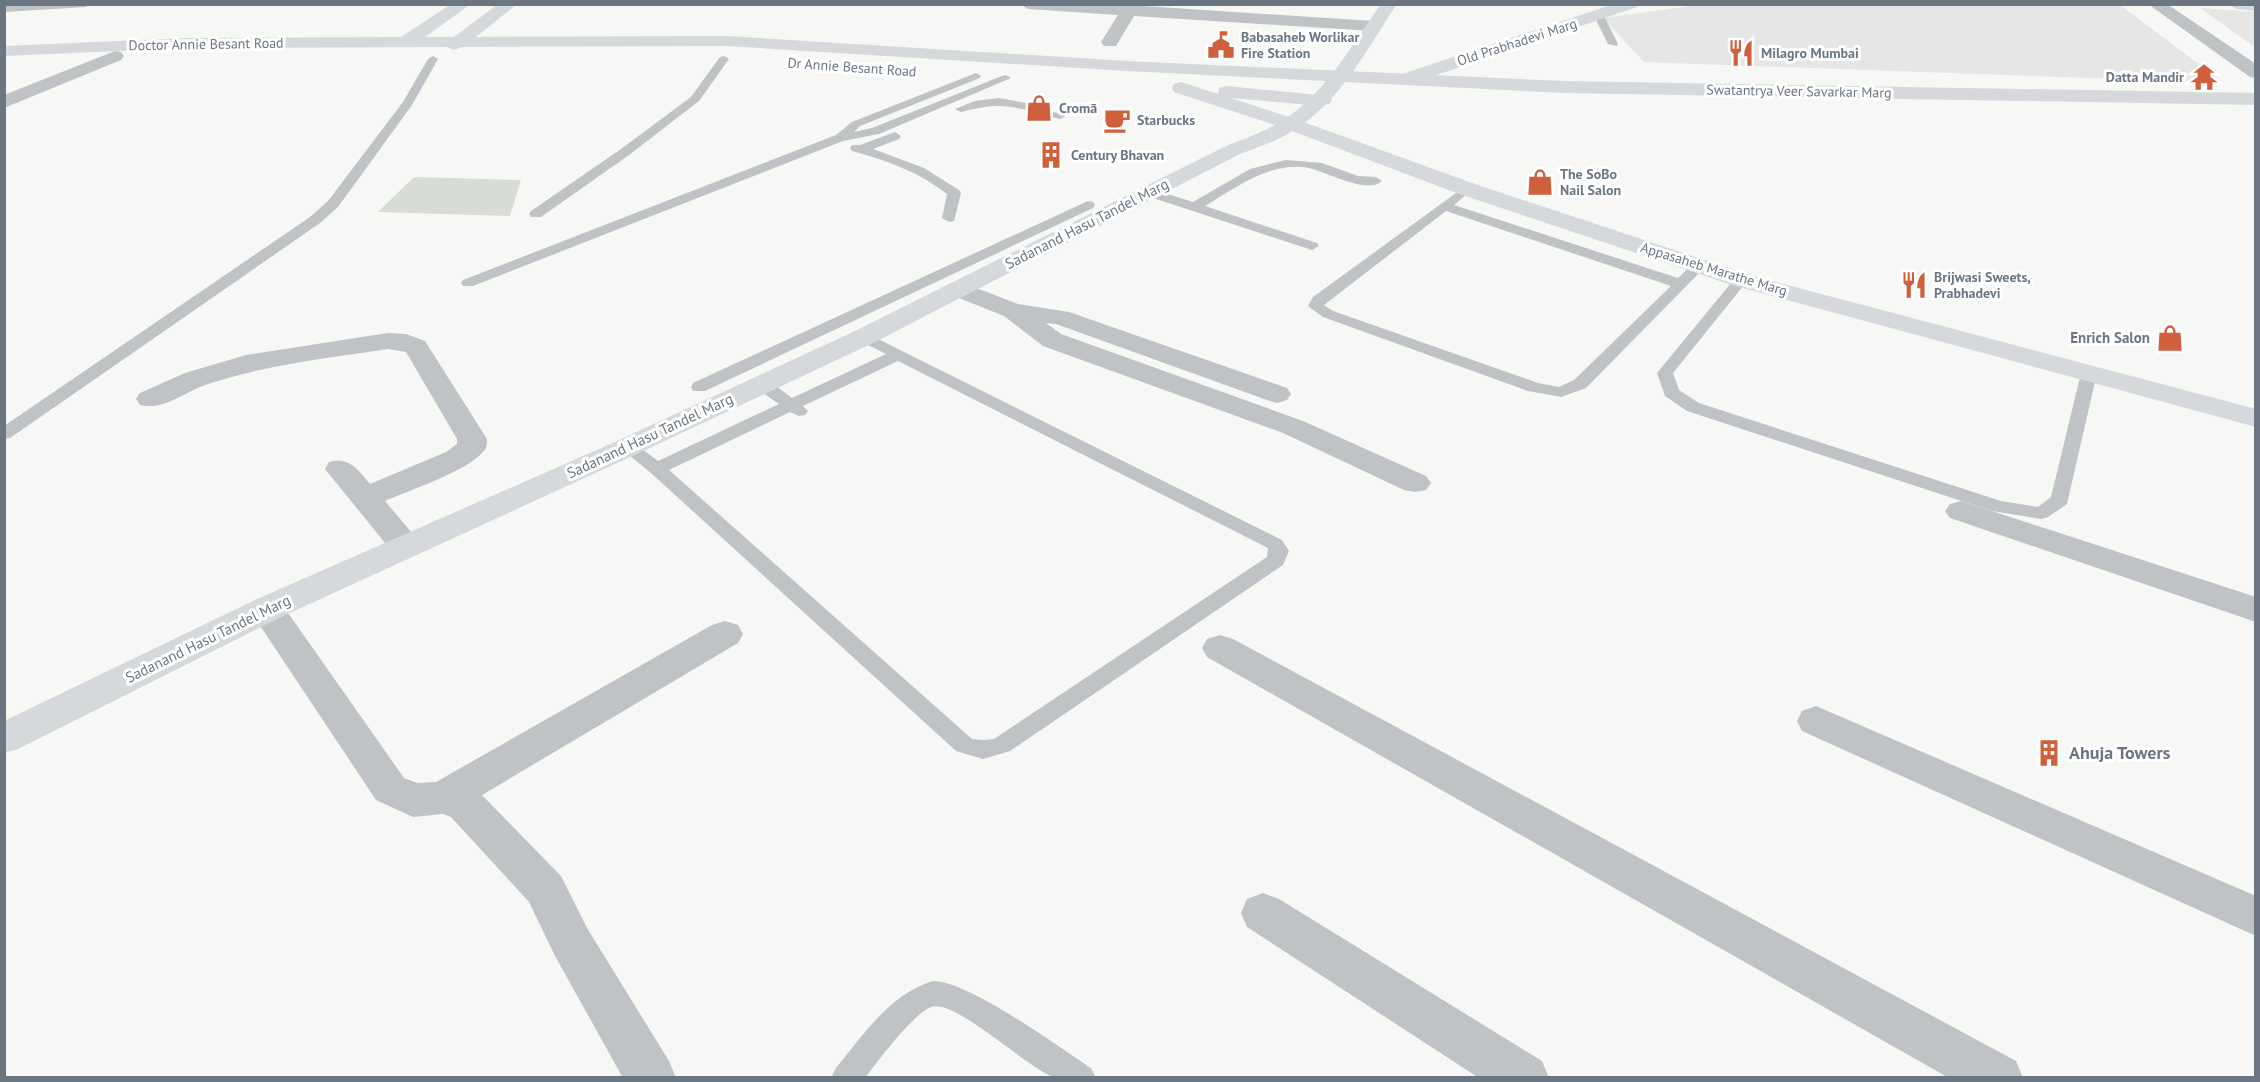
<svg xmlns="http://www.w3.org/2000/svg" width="2260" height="1082" font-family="'PT Sans',sans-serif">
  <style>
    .built { fill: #e5e6e5 }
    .green { fill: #d7dcd4 }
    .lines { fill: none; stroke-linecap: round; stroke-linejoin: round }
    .lane { fill: #bfc3c6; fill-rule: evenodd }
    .street { fill: #bfc3c6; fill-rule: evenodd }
    .secondary { fill: #d5d9dc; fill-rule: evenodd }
    .primary { fill: #d5d9dc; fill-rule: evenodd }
    .labels { text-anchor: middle; stroke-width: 6; stroke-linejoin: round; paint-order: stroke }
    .far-poi-label { font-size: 14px; font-weight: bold; fill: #6a7782; stroke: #fff; text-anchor: start }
    .far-street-label { font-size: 14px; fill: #6a7782; stroke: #fff }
    .street-label { font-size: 15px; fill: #6a7782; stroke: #fff }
    .poi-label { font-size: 15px; font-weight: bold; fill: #6a7782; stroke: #fff; text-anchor: end }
    .near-poi-label { font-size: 18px; font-weight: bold; fill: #6a7782; stroke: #fff; text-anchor: start }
  </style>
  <rect width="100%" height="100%" fill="#f7f7f5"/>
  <g class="built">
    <polygon points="1705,4 2120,5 2224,83 1644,62 1603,18"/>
    <polygon points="2200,8 2255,12 2255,47"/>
  </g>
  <polygon class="green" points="414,177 521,180 510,216 378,212"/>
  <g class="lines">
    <g class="lane">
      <polygon points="31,4 90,4 86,7 4,12 4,6"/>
      <polygon points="1599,13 1604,16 1618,44 1617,46 1608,44 1594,16"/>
      <polygon points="433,56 438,59 412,105 338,207 320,223 10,438 4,439 4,426 310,217 328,201 403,102 428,59"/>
      <polygon points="724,56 729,59 699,101 629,155 541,217 531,217 529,214 531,211 621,149 691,97 720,57"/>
      <polygon points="976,73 981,76 980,78 860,126 854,132 872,128 1002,76 1006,75 1011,78 879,134 843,141 473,286 463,286 461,283 463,280 836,135 852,122"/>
      <path d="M999 98 1026 103 1066 116 1060 119C1016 108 1007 100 961 112L955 109 975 101Z"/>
      <path d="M895 132 901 136 899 139 873 149 924 168 959 190 961 193 954 221 949 222 942 218 947 194C919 172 886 160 852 151L850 148 852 145H860Z"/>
      <path d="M1286 160 1322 163 1358 176 1376 177 1382 181C1367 196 1323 169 1303 167 1266 164 1235 188 1205 206L1317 243 1319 246 1312 250 1144 195 1143 192 1149 188 1193 202 1250 169Z"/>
      <path d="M1467 185 1473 189 1454 205 1678 278 1695 262H1705L1707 265 1586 388 1561 397 1528 391 1323 317 1308 306 1313 297ZM1446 211 1671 286 1574 380 1559 387 1538 383 1333 311 1324 305Z"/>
      <polygon points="1088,201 1093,202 1095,205 1093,208 705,391 693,391 691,387 693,383"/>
      <polygon points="1741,276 1748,280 1673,373 1679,390 1699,403 2001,501 2038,507 2051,497 2081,373 2089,368 2095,370 2097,373 2067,504 2048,517 2041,519 1992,511 1687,411 1665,396 1657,373 1736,277"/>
      <path d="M864 332 1282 540 1289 551 1283 565 1010 751 983 759 956 751 651 473 619 447 622 443H634L658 461 779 404 756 388 754 384 756 380H768L792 398 886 354 858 340 856 337ZM898 361 1268 548 1267 557 994 739 983 740 972 739 669 470 790 412 799 416 805 415 808 411 803 406Z"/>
      <path d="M933 981C969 981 1057 1046 1091 1068L1096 1078C1084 1078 1065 1081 1054 1077 1028 1069 955 998 931 1007 912 1015 879 1060 865 1078H831L836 1068C863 1035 890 994 933 981Z"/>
    </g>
    <g class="street">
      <polygon points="1020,4 1129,5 1373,21 1381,26 1373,31 1134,16 1116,46 1104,46 1101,42 1118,15 1028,9"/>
      <polygon points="2148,4 2167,4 2256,64 2256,78 2250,77"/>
      <polygon points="115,51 121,52 124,56 121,60 4,108 4,95"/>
      <polygon points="958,281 1018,304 1069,312 1287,388 1291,394 1287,400 1277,403 1267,400 1056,324 1046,323 1061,334 1303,421 1426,476 1431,483 1426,490 1415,492 1404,490 1283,433 1043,346 1004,316 949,294 945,289 949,284"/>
      <path d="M388 333 406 334 425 341 487 439C487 444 487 448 483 452 467 471 410 490 385 501L423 546 418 554 406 557 394 554 325 469 329 462C350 457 357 469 370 484L446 452 457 444V439L406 352 388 349C328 358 266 365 208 384 186 391 164 411 140 405L136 399 140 393 185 373 246 355Z"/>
      <polygon points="1961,501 2256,597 2256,622 1950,518 1945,511 1950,504"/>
      <polygon points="267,597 279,600 404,778 417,783 436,782 712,625 725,621 738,625 743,634 738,643 482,795 561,876 587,928 669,1061 676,1078 623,1078 555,956 529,902 451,817 443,814 413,817 376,800 249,609 255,600"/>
      <polygon points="1220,635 1233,639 2016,1061 2023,1078 1949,1078 1207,657 1202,648 1207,639"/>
      <polygon points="1816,706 2256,896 2256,936 1802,731 1797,721 1802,711"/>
      <polygon points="1263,893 1279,899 1542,1061 1549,1078 1479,1078 1247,927 1241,913 1247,899"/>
    </g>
    <g class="secondary">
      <path d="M1381 4H1397C1366 50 1340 103 1291 132 1275 142 1257 147 1240 154L873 343 639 453 279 618 18 749 4 753V721L255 600 617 441 855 331 1226 146C1243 139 1261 133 1277 124 1324 97 1350 47 1381 4Z"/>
      <polygon points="1614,4 1639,4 1637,7 1410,84 1396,84 1394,80 1396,76"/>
      <polygon points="2228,4 2256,4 2256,11 2236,9"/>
    </g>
    <g class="primary">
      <polygon points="451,4 471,4 425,37 454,37 498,4 517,4 476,37 727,36 1127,61 1564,81 2256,93 2256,105 1564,93 1127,71 727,46 462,47 454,50 447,47 186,48 4,56 4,46 186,38 401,37"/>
      <polygon points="1181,82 1218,94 1219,88 1226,86 1329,96 1332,100 1329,104 1322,106 1231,98 1298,120 1475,184 1750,275 2256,409 2256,427 1732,285 1459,194 1284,128 1174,92 1172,88 1174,84"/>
    </g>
  </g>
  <defs>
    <symbol id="civic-bare" viewBox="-9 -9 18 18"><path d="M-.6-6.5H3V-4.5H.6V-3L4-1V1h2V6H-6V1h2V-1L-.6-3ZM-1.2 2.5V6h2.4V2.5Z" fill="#d05f3c" stroke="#fff" stroke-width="2.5" paint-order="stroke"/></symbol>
    <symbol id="restaurant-bare" viewBox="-9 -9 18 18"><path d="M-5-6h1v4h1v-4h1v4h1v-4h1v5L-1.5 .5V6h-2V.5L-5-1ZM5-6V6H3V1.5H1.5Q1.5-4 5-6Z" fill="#d05f3c" stroke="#fff" stroke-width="2.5" paint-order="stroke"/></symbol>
    <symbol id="temple-bare" viewBox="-9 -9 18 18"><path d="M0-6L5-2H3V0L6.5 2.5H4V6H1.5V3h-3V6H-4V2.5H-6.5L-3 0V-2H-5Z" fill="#d05f3c" stroke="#fff" stroke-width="2.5" paint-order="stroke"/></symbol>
    <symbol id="shop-bare" viewBox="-9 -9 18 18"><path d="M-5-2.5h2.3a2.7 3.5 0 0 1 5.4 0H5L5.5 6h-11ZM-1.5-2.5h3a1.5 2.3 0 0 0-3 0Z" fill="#d05f3c" stroke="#fff" stroke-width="2.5" paint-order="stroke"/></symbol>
    <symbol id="cafe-bare" viewBox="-9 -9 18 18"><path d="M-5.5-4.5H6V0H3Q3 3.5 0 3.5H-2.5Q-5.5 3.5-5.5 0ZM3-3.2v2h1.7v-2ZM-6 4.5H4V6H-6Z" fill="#d05f3c" stroke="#fff" stroke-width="2.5" paint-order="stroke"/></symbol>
    <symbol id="building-bare" viewBox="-9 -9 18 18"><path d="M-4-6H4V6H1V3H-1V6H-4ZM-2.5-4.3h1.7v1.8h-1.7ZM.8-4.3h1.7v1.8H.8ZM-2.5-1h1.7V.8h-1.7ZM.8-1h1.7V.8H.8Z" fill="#d05f3c" stroke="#fff" stroke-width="2.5" paint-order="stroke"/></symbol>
  </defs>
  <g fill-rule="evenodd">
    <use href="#civic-bare" x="1202" y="26" width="38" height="38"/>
    <use href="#restaurant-bare" x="1722" y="34" width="38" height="38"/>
    <use href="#temple-bare" x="2185" y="58" width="38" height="38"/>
    <use href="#shop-bare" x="1020" y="89" width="38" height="38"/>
    <use href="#cafe-bare" x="1098" y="101" width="38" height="38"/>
    <use href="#building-bare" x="1032" y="136" width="38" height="38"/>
    <use href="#shop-bare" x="1521" y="163" width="38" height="38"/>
    <use href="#restaurant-bare" x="1895" y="266" width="38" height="38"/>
    <use href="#shop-bare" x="2151" y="319" width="38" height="38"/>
    <use href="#building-bare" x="2030" y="734" width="38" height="38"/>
  </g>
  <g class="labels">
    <g class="far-poi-label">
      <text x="1241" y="42">Babasaheb Worlikar<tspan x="1241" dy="16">Fire Station</tspan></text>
      <text x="1761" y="58">Milagro Mumbai</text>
      <text x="2184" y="82" text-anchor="end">Datta Mandir</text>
      <text x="1059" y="113">Cromā</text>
      <text x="1137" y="125">Starbucks</text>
      <text x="1071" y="160">Century Bhavan</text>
      <text x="1560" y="179">The SoBo<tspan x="1560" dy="16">Nail Salon</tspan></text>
      <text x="1934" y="282">Brijwasi Sweets,<tspan x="1934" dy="16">Prabhadevi</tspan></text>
    </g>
    <g class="far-street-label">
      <text transform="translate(1517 42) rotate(-18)" y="5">Old Prabhadevi Marg</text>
      <text transform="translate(206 44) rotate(-1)" y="5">Doctor Annie Besant Road</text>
      <text transform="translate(852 67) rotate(4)" y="5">Dr Annie Besant Road</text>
      <text transform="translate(1799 91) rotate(1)" y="5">Swatantrya Veer Savarkar Marg</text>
      <text transform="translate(1714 269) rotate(17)" y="5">Appasaheb Marathe Marg</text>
    </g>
    <g class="street-label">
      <text transform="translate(1087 224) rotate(-27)" y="5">Sadanand Hasu Tandel Marg</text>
      <text transform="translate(650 436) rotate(-25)" y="5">Sadanand Hasu Tandel Marg</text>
      <text transform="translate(208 639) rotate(-26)" y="5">Sadanand Hasu Tandel Marg</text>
    </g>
    <g class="poi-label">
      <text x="2150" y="343">Enrich Salon</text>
    </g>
    <g class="near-poi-label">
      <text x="2069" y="759">Ahuja Towers</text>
    </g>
  </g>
  <rect width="2260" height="1082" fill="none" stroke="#6a7782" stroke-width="12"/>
</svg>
